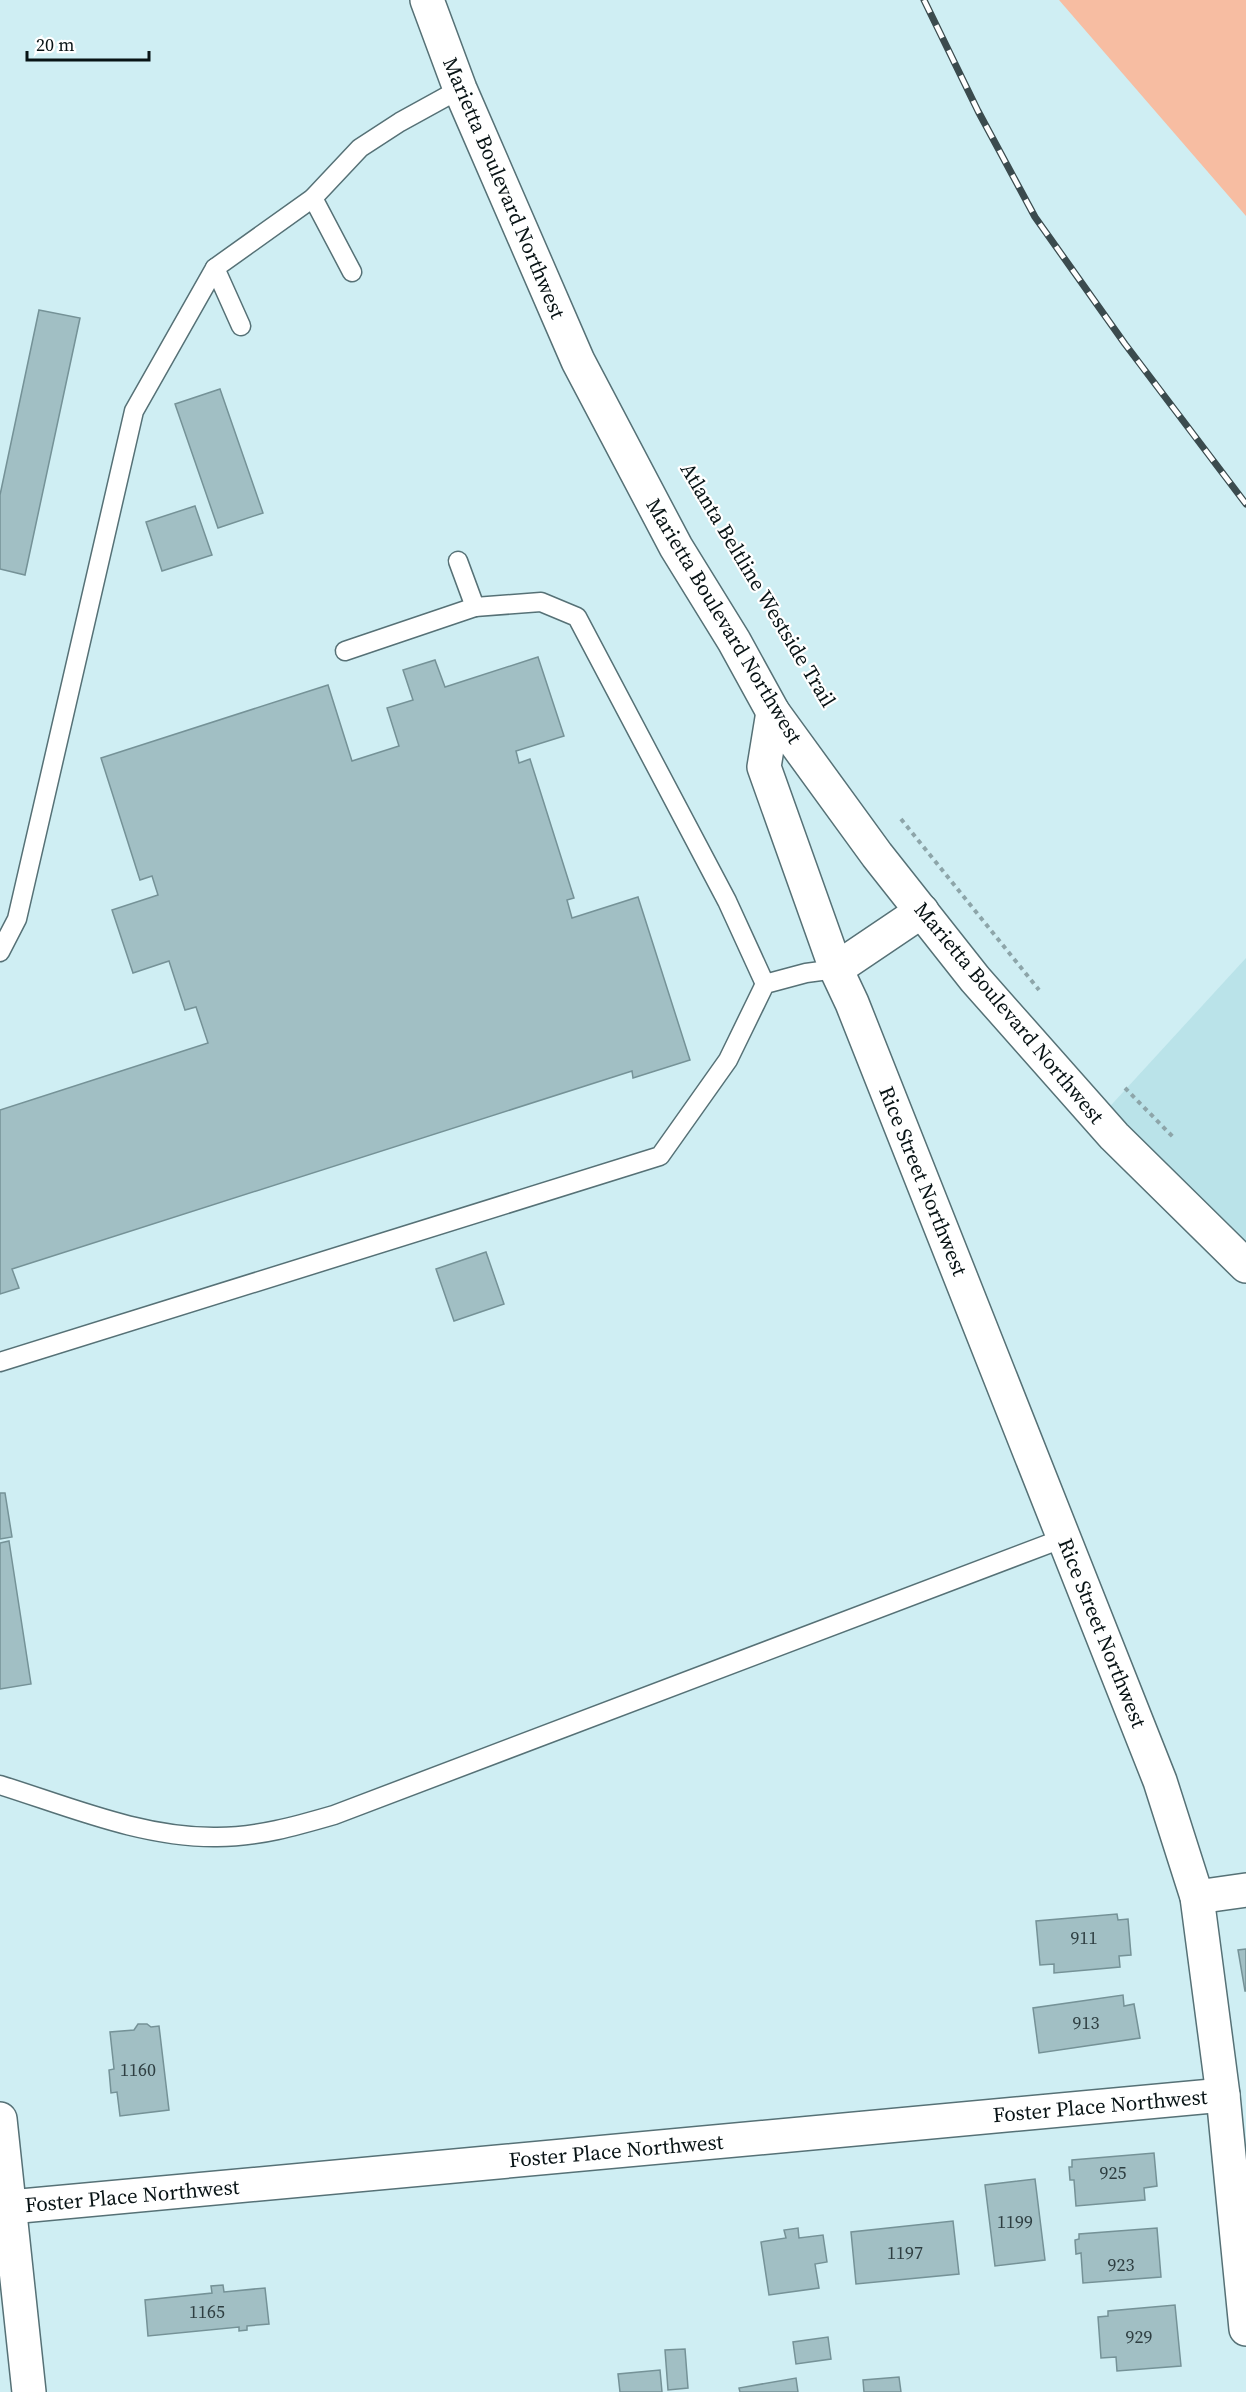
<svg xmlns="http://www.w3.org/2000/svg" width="1246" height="2392" font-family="'Source Serif 4',serif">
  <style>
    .built { fill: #bae3e9 }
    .green { fill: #f7bda2 }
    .building { fill: #a1bfc4; stroke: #759297; stroke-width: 1.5 }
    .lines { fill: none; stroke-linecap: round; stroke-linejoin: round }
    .service-casing { stroke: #567176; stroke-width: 21 }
    .minor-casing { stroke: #567176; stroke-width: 36 }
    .secondary-casing { stroke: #567176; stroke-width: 36 }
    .path { stroke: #8da5a9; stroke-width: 4; stroke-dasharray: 4.5 4.5; stroke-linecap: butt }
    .service { stroke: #fff; stroke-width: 18 }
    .minor { stroke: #fff; stroke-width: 33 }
    .secondary { stroke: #fff; stroke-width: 33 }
    .rail-casing { stroke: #3b4b4e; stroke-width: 7 }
    .rail { stroke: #fff; stroke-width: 4.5; stroke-dasharray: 14; stroke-linecap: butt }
    .labels { text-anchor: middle; stroke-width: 4.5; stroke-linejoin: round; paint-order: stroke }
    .number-label { font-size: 18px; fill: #2e3e41 }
    .street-label { font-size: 21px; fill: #081315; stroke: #fff }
  </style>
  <rect width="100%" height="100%" fill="#cfeef3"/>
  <polygon class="built" points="1246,958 1246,1266 1092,1126"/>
  <polygon class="green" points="1059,0 1246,0 1246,216"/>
  <g class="building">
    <polygon points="39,310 80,318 25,575 0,569 0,495"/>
    <polygon points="220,389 263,513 218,528 175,404"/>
    <polygon points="195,506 212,555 162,571 146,522"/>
    <polygon points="538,657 564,736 516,751 519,763 530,759 574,898 567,900 572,918 638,897 690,1060 633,1078 632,1071 12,1269 19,1288 0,1294 0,1110 208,1043 196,1007 185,1010 169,961 133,973 112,910 158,895 152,876 140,880 101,758 328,685 352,761 399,746 387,708 413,700 403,670 435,660 445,687"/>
    <polygon points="486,1252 504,1304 454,1321 436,1269"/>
    <polygon points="0,1493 5,1493 12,1537 0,1539"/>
    <polygon points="9,1541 31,1684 0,1689 0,1543"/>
    <polygon points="1117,1914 1118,1920 1128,1919 1131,1955 1119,1956 1120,1967 1054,1973 1054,1964 1040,1965 1036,1921"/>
    <polygon points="1246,1949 1246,1991 1245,1991 1238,1950"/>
    <polygon points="1123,1995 1124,2006 1134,2004 1140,2038 1039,2053 1033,2008"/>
    <polygon points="138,2024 147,2024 151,2027 159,2026 169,2110 120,2116 117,2092 111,2093 109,2070 114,2069 110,2032 134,2030"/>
    <polygon points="1154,2153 1157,2186 1144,2188 1145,2200 1076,2206 1074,2180 1070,2180 1069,2167 1072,2167 1072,2160"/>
    <polygon points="1035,2179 1045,2260 995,2266 985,2185"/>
    <polygon points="953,2221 959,2274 856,2284 851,2232"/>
    <polygon points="798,2228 799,2238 823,2235 827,2262 815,2264 819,2288 769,2295 761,2242 786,2238 784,2230"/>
    <polygon points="1157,2228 1161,2277 1083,2283 1081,2253 1076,2254 1075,2240 1079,2239 1079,2234"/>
    <polygon points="223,2285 224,2292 265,2288 269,2324 247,2326 247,2330 239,2331 239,2327 148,2336 145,2300 212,2293 211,2286"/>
    <polygon points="1175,2305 1181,2366 1117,2371 1116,2357 1101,2358 1098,2317 1108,2316 1108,2311"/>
    <polygon points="828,2337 831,2359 796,2364 793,2342"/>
    <polygon points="685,2349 688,2388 668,2390 665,2350"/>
    <polygon points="660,2370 662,2392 620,2392 618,2374"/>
    <polygon points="899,2377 901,2392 864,2392 863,2380"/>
    <polygon points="796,2378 798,2392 740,2392 739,2388"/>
  </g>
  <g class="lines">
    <defs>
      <g id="service">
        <polyline points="313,198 352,272"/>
        <polyline points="215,268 241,326"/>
        <polyline points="475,607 541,602 577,617 727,901 765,984"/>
        <polyline points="345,651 475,607 458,561"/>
        <polyline points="0,952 17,919 134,411 215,268 313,198 360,148 400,122 460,89"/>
        <polyline points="0,1362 660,1156 728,1060 765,984 806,973 836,969"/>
        <path d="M0 1785C70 1807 143 1838 217 1837 258 1837 296 1826 334 1815L1064 1538"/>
      </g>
      <g id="minor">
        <polyline points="773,712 764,767 836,969"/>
        <polyline points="922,911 836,969 852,1003 1160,1781 1197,1897 1223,2095 1246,2329"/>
        <polyline points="1197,1897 1246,1890"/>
        <polyline points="0,2119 29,2392"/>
        <polyline points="10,2207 1223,2095"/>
      </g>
      <polyline id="secondary" points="427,0 460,89 578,361 676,547 734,641 773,712 877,855 975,979 1114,1136 1246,1266"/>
    </defs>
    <use href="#service" class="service-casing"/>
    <use href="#minor" class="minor-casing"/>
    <use href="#secondary" class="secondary-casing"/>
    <g class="path">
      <polyline points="901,819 1039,990"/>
      <polyline points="1125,1088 1174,1138"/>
    </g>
    <use href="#service" class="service"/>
    <use href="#minor" class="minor"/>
    <use href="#secondary" class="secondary"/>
    <defs>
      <polyline id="rail" points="924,0 978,111 1035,217 1125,344 1246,504"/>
    </defs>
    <use href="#rail" class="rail-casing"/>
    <use href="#rail" class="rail"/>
  </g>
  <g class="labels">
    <g class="number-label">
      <text x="1084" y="1944">911</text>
      <text x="1086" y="2029">913</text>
      <text x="138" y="2076">1160</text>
      <text x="1113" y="2179">925</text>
      <text x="1015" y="2228">1199</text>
      <text x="905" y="2259">1197</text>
      <text x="1121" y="2271">923</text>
      <text x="207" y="2318">1165</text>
      <text x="1139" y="2343">929</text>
    </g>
    <g class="street-label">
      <text transform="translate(504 188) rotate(67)" y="7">Marietta Boulevard Northwest</text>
      <text transform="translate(758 585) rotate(59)" y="7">Atlanta Beltline Westside Trail</text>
      <text transform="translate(724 621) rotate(59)" y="7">Marietta Boulevard Northwest</text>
      <text transform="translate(1009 1013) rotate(50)" y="7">Marietta Boulevard Northwest</text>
      <text transform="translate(923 1181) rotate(68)" y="7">Rice Street Northwest</text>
      <text transform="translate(1102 1633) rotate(68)" y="7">Rice Street Northwest</text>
      <text transform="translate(1100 2106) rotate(-5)" y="7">Foster Place Northwest</text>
      <text transform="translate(616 2151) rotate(-5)" y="7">Foster Place Northwest</text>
      <text transform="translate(132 2196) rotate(-5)" y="7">Foster Place Northwest</text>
    </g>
  </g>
  <path d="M27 51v9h122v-9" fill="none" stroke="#081315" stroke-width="3"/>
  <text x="36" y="51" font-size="18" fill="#081315" stroke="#ffffff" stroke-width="4.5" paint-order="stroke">20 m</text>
</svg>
